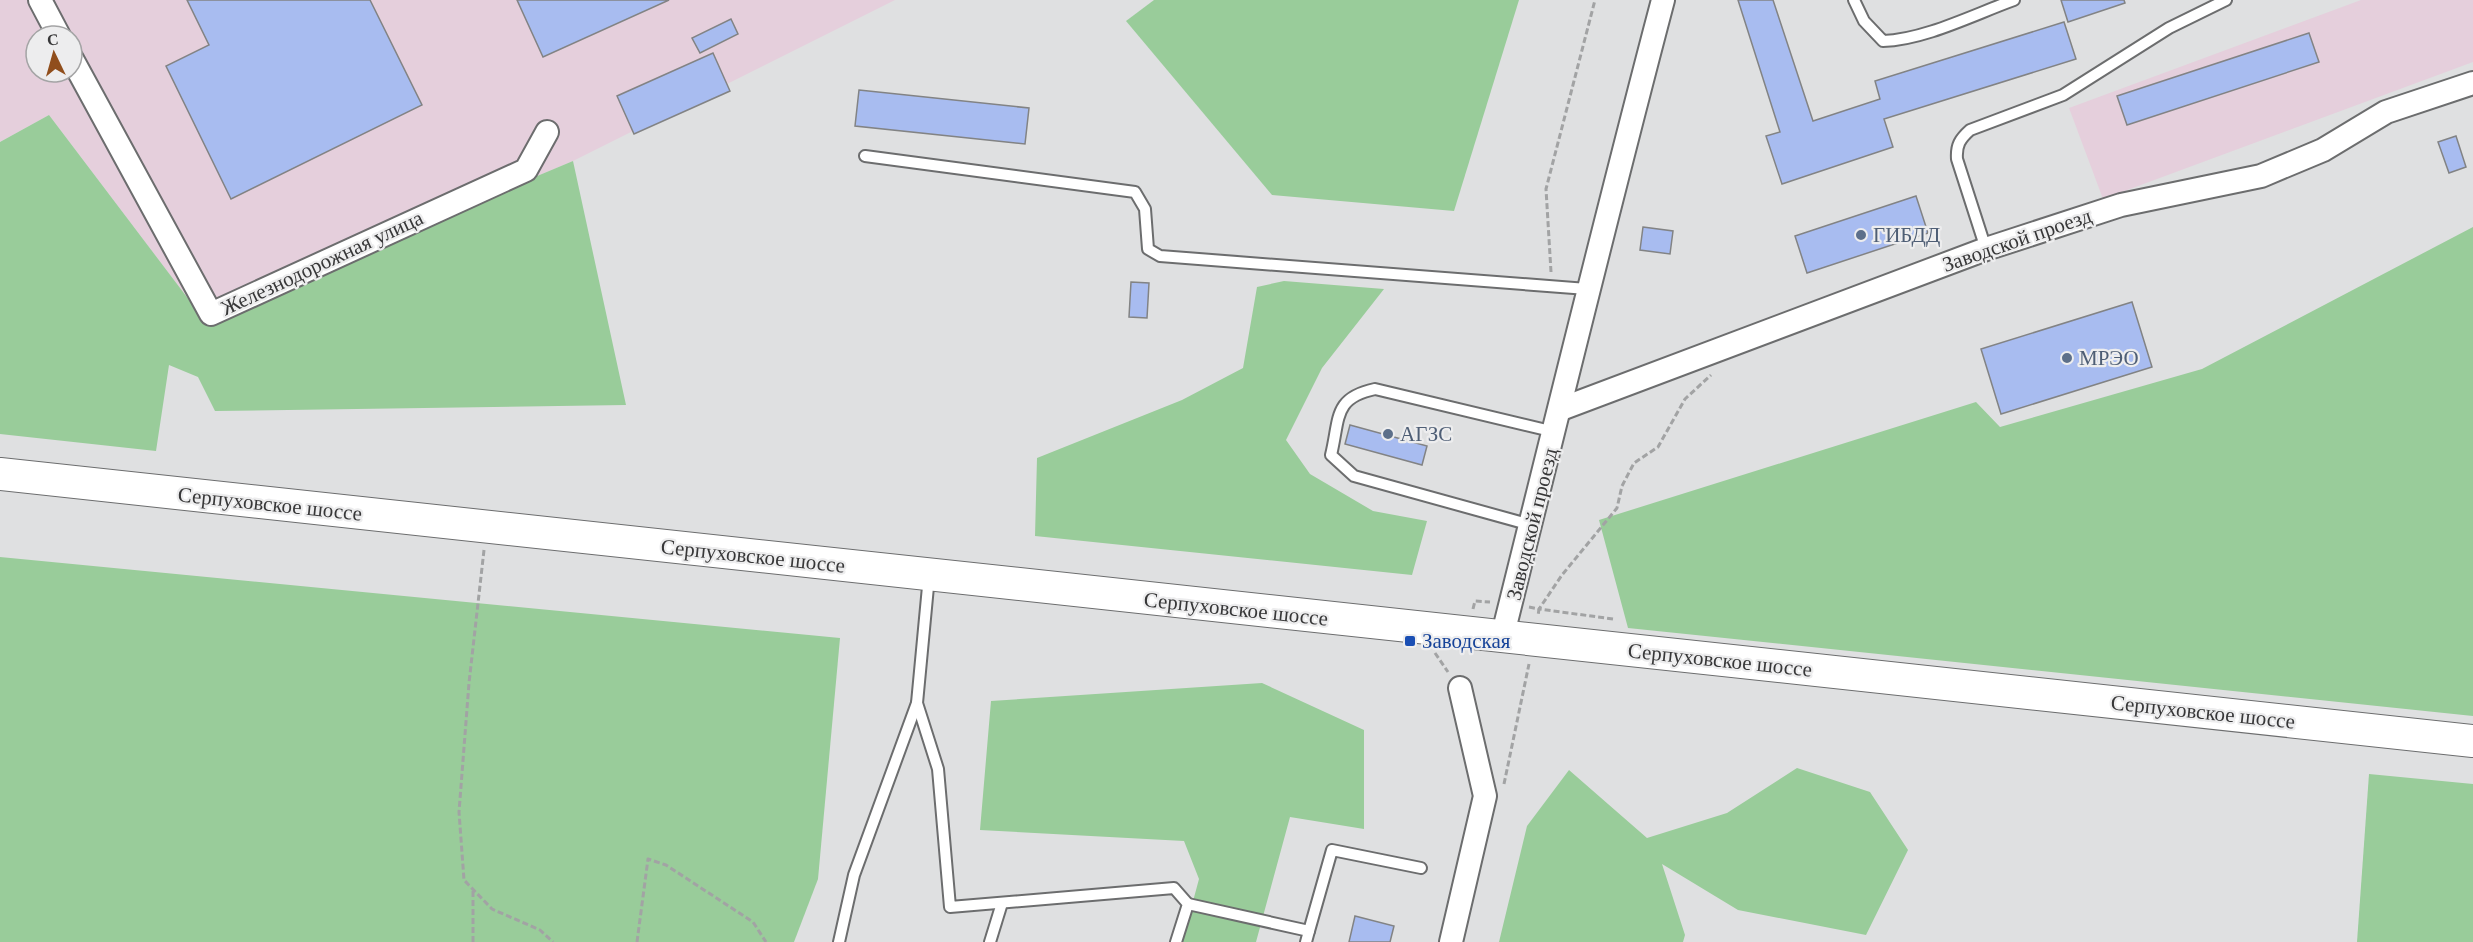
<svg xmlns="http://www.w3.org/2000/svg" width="2473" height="942" font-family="'Times New Roman',serif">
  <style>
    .industrial { fill: #e5cfdc; fill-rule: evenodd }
    .green { fill: #99cc9a }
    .building { fill: #a8bcf0; stroke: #828384; stroke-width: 1.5 }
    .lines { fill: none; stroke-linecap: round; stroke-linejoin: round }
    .lane-casing { stroke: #6c6d6e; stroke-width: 14 }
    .street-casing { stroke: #6c6d6e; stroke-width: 26 }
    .secondary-casing { stroke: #6c6d6e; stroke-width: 34 }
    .path { stroke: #a2a3a4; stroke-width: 3; stroke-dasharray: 6 3; stroke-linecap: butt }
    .lane { stroke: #fff; stroke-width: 10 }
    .street { stroke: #fff; stroke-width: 22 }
    .secondary { stroke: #fff; stroke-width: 32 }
    .service-dot { fill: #5c6f8a; stroke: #ededee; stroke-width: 2 }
    .transit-dot { fill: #1a4fb4; stroke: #ededee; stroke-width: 2 }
    .labels { text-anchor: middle; stroke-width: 4.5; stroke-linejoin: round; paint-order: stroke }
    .service-label { font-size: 21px; fill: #4e5e75; stroke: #ededee; text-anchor: start }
    .street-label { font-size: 21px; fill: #373738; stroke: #ededee }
    .transit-label { font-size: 21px; fill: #164399; stroke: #ededee; text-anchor: start }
  </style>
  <rect width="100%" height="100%" fill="#dfe0e1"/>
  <g class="industrial">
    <path d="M0 0H895L573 161 202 317 49 115 0 142ZM36 36H72V72H36Z"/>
    <polygon points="2361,0 2473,0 2473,62 2103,199 2069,108"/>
  </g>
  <g class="green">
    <polygon points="1154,0 1519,0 1454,211 1272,195 1126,21"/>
    <polygon points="49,115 202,317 573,161 626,405 215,411 198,377 169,365 156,451 0,434 0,142"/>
    <polygon points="2473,227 2473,716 1628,628 1599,520 1976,402 2000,427 2202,369"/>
    <polygon points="1284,281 1384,289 1322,368 1286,440 1310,474 1373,511 1427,521 1412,575 1035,536 1037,458 1182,400 1243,368 1257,287"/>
    <polygon points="0,557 840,638 818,879 794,942 0,942"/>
    <polygon points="1262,683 1364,730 1364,829 1290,817 1256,942 1182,942 1199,879 1184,841 980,830 991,701"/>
    <polygon points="1797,768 1870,792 1908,850 1866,935 1738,910 1662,864 1685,935 1683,942 1499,942 1527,826 1569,770 1647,838 1727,813"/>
    <polygon points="2369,774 2473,784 2473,942 2357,942"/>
  </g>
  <g class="building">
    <polygon points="187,0 370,0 422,105 231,199 166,66 209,45"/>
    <polygon points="517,0 669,0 543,57"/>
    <polygon points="1738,0 1773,0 1813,121 1880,99 1875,81 2064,22 2076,59 1884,119 1893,147 1782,184 1766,136 1780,132"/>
    <polygon points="2061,0 2124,0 2125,3 2068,22"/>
    <polygon points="731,19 738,34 700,53 692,38"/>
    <polygon points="2309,33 2319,62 2127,125 2117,96"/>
    <polygon points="713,53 730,91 634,134 617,96"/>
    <polygon points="859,90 1029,108 1025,144 855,126"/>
    <polygon points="2456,136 2466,167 2449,173 2438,142"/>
    <polygon points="1916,196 1928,233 1807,273 1795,236"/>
    <polygon points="1643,227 1673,231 1670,254 1640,250"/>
    <polygon points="1131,282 1149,283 1147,318 1129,317"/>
    <polygon points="2132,302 2152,367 2001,414 1981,349"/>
    <polygon points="1350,425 1427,446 1422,465 1345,444"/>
    <polygon points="1355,916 1394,926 1390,942 1349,942"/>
  </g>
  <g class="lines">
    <defs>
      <g id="lane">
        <path d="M1854 0 1864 21 1883 41C1924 40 1975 14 2014 0"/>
        <polyline points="865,156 1135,192 1145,209 1148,249 1160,256 1587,289"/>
        <path d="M1986 249 1957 159C1956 145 1960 139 1970 130L2063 95 2169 28 2226 0"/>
        <path d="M1531 525 1354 476 1331 455C1340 418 1333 398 1375 389L1555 432"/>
        <polyline points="929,576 917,703 938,769 950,907 1174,888 1188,904 1176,942"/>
        <polyline points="1188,904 1309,931 1306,942"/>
        <polyline points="1309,931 1332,850 1421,868"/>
        <polyline points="839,942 854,875 917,703"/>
        <polyline points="990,942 1002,903"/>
      </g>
      <g id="street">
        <polyline points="40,0 59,36"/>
        <polyline points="72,59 211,314 526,170 547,132"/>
        <polyline points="1561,409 1986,249 2121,205 2261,176 2323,150 2386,112 2473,83"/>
        <path d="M1502 638C1555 425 1607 212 1663 0"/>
        <polyline points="1451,942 1485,796 1460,688"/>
      </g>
      <polyline id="secondary" points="0,474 2473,741"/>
    </defs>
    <use href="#lane" class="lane-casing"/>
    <use href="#street" class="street-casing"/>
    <use href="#secondary" class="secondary-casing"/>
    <g class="path">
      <polyline points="1551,272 1546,189 1595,0"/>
      <polyline points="484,550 469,683 459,812 464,880 492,909 540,930 553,942"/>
      <polyline points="1529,607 1539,609 1538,616"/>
      <polyline points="1473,609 1475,601 1490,602"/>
      <polyline points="1613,619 1539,609 1562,575 1617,508 1622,486 1634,463 1658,447 1685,399 1711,375"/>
      <polyline points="1435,653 1448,672"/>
      <polyline points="1504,784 1529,664"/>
      <polyline points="473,942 473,890"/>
      <polyline points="637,942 648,859 666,865 753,922 766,942"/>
    </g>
    <use href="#lane" class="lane"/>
    <use href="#street" class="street"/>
    <use href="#secondary" class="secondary"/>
  </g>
  <g class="service-dot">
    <circle cx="1861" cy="235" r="6"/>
    <circle cx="2067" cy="358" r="6"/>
    <circle cx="1388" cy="434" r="6"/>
  </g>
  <rect class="transit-dot" x="1404" y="635" width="12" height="12" rx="3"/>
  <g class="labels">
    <g class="service-label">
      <text x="1873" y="242">ГИБДД</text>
      <text x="2079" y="365">МРЭО</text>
      <text x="1400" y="441">АГЗС</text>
    </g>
    <g class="street-label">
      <text transform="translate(2017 240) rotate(-19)" y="7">Заводской проезд</text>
      <text transform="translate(322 263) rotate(-25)" y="7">Железнодорожная улица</text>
      <text transform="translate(270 504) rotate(6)" y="7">Серпуховское шоссе</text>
      <text transform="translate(1532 524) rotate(-76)" y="7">Заводской проезд</text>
      <text transform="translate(753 556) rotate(6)" y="7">Серпуховское шоссе</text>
      <text transform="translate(1236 609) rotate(6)" y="7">Серпуховское шоссе</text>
      <text transform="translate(1720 660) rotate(6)" y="7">Серпуховское шоссе</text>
      <text transform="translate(2203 712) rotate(6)" y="7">Серпуховское шоссе</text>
    </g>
    <g class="transit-label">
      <text x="1422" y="648">Заводская</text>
    </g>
  </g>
  <g transform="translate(54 54) rotate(355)"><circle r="28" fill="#ededee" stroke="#a4a4a5" stroke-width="1.5"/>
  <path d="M0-4.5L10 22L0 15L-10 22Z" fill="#904e1c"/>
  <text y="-9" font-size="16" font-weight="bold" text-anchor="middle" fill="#373738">С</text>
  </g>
</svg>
